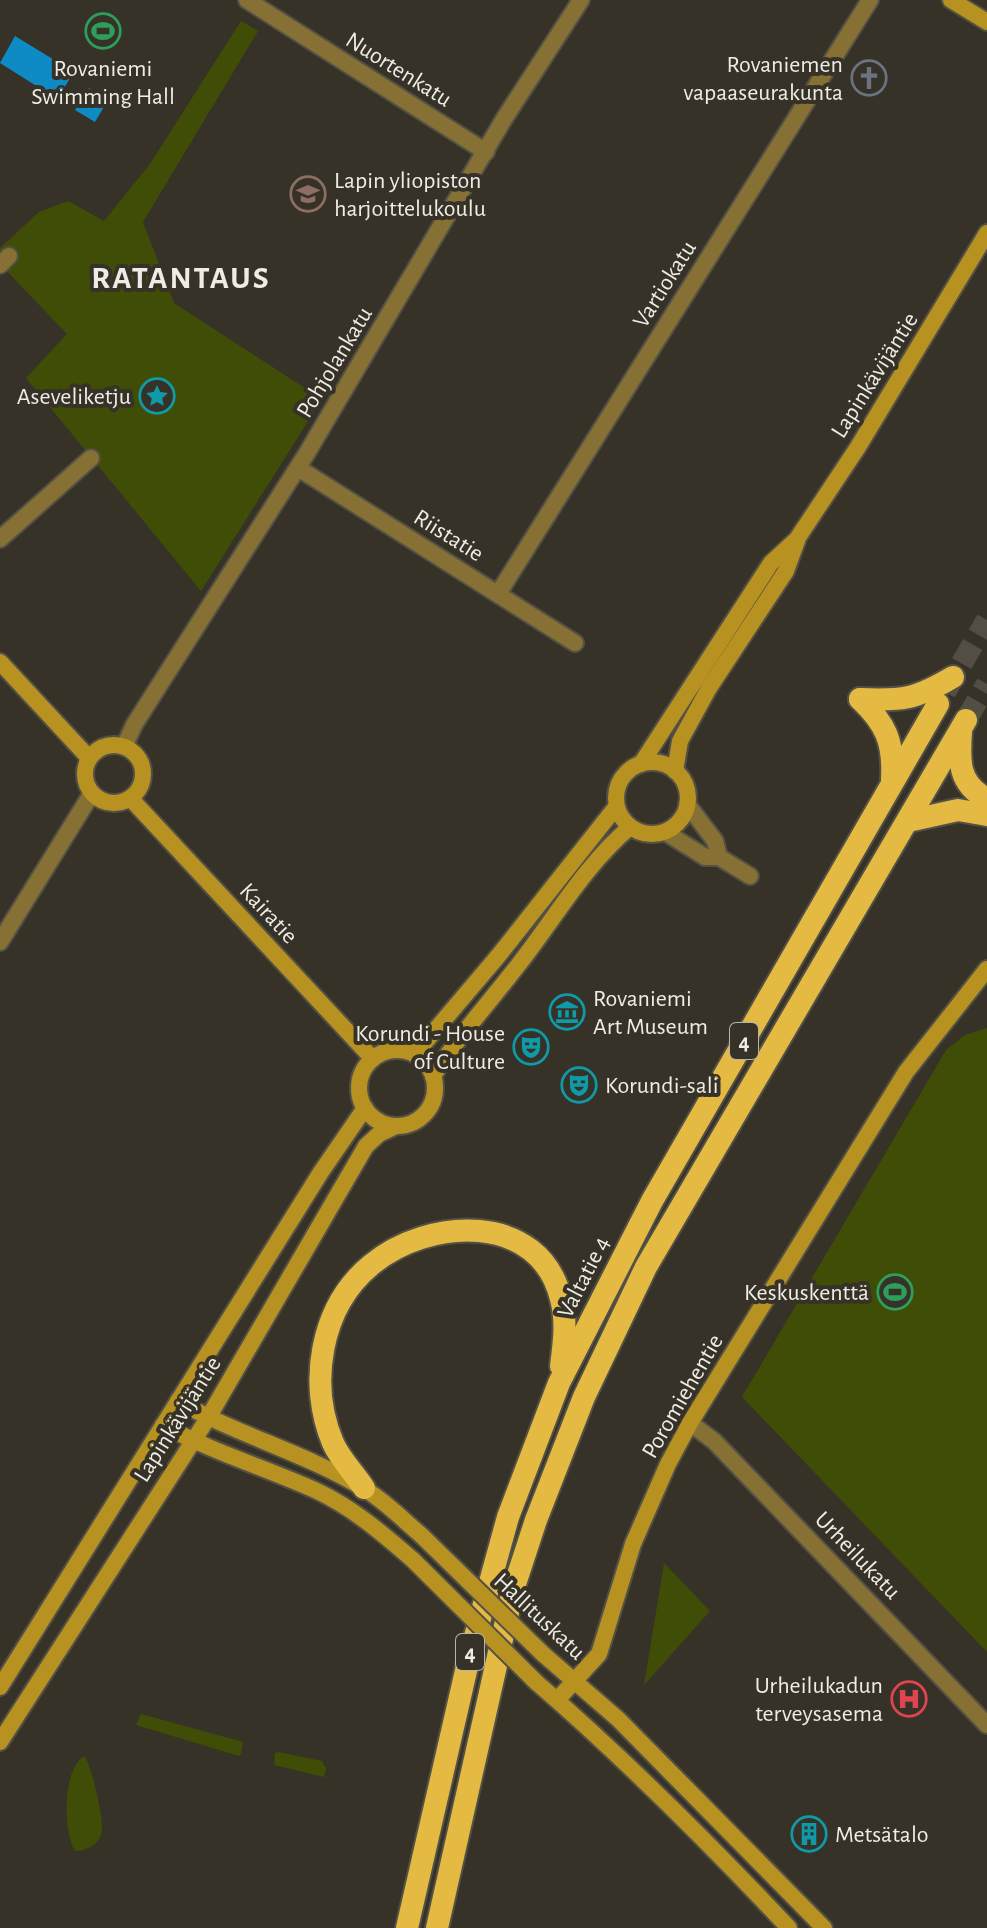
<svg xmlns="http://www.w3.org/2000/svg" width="987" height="1928" font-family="'Alegreya Sans',sans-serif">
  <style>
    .green { fill: #404d06 }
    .water { fill: #0e8bc5 }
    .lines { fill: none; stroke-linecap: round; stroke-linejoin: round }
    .trunk-tunnel { stroke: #524e44; stroke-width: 22; stroke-dasharray: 22 11; stroke-linecap: butt }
    .minor-casing { stroke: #535046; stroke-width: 20 }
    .secondary-casing { stroke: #535046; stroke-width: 20 }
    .trunk-casing { stroke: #535046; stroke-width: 26 }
    .minor { stroke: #877033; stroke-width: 16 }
    .secondary { stroke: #b79221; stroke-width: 16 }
    .trunk { stroke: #e4ba43; stroke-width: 22 }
    .secondary-bridge-casing { stroke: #535046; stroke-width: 20; stroke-linecap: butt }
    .secondary-bridge { stroke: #b79221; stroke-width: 16 }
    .labels { text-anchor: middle; stroke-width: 8; stroke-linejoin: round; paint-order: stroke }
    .shield { fill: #363228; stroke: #b7b4ac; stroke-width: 2 }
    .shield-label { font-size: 22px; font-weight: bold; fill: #eeece5 }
    .poi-label { font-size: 24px; fill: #eeece5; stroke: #363228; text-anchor: end }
    .street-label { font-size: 24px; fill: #eeece5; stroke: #363228 }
    .district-label { font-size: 32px; font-weight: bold; letter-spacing: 2px; fill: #eeece5; stroke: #363228 }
  </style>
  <rect width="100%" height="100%" fill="#363228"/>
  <g class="green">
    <polygon points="241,21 258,31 143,222 174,303 322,399 201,591 26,378 67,334 0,264 0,248 39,212 68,201 104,221 150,164"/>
    <polygon points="987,1028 987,1652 742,1397 946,1050 965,1035"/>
    <polygon points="664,1563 710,1611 644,1685"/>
    <polygon points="141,1714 243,1742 241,1754 239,1756 136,1725"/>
    <polygon points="278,1752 322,1761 326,1769 324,1777 274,1765 275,1753"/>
    <path d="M84 1756C92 1766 103 1816 102 1830 101 1843 88 1851 75 1851 63 1831 62 1770 84 1756Z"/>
  </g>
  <g class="water">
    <polygon points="15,36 74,72 57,99 0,63"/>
    <polygon points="89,88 108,100 95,122 75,110"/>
  </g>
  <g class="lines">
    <g class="trunk-tunnel">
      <polyline points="945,692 987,620"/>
      <polyline points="966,720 987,684"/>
    </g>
    <defs>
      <g id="minor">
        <polyline points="247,0 486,152"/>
        <polyline points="0,265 9,256"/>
        <polyline points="298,468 575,643"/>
        <polyline points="0,539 91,458"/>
        <polyline points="498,594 870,0"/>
        <polyline points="124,747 134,725 307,453 504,119 581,0"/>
        <polyline points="687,804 715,841 719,857"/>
        <polyline points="665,832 705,857 719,857 750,876"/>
        <polyline points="0,942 92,793"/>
        <polyline points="690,1423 714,1441 987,1725"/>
      </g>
      <g id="secondary">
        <polyline points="951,0 987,22"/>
        <polyline points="0,662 89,758"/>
        <circle cx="114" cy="774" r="29"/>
        <circle cx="652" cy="798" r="36"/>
        <polyline points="641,764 771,563 797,539 858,447 987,233"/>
        <polyline points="675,771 680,741 709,688 786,571 797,541"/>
        <polyline points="131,799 373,1059"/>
        <circle cx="397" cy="1088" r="38"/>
        <polyline points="415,1054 499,955 616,807"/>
        <path d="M433 1076C458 1036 490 1002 519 964 555 918 585 865 630 827"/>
        <path d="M178 1401C237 1435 305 1453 363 1488 384 1500 402 1519 421 1535"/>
        <path d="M163 1425C212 1452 266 1468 317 1491 353 1508 383 1534 413 1560"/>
        <polyline points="543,1654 618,1719 824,1928"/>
        <path d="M536 1682C625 1759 708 1842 789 1928"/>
        <polyline points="0,1687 321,1172 365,1108"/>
        <polyline points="557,1700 599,1654 633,1544 668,1464 690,1423 906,1072 987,969"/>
        <polyline points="0,1742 208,1418 366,1146 379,1134 396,1126"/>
      </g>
      <g id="trunk">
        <path d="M860 699C903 701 916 699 953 677"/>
        <path d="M860 699C886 724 894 742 892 779"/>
        <path d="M961 732C959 761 958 784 987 799"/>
        <polyline points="908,821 958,810 987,815"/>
        <path d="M364 1488C354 1473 340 1459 333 1443 308 1384 320 1307 371 1265 428 1217 540 1211 561 1299 567 1321 564 1343 561 1366"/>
        <polyline points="407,1928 468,1662 508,1517 559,1383 652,1201 938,704"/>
        <polyline points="437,1928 513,1590 536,1520 584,1397 646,1267 966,720"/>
      </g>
    </defs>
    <use href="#minor" class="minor-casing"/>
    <use href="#secondary" class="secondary-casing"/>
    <use href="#trunk" class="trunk-casing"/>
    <use href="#minor" class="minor"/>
    <use href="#secondary" class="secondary"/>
    <use href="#trunk" class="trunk"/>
    <defs>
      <g id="secondary-bridge">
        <polyline points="421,1535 543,1654"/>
        <polyline points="413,1560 536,1682"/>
      </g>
    </defs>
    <use href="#secondary-bridge" class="secondary-bridge-casing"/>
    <use href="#secondary-bridge" class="secondary-bridge"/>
  </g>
  <defs>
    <symbol id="stadium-ring" viewBox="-11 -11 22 22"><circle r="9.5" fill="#363228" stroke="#2e9e5b" stroke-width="1.5"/><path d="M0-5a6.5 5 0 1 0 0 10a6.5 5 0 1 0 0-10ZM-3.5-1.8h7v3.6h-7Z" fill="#2e9e5b"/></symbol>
    <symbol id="church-ring" viewBox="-11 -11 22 22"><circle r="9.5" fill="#363228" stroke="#6b7280" stroke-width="1.5"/><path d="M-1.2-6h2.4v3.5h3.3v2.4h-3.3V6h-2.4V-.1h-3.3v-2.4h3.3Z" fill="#6b7280"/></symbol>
    <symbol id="school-ring" viewBox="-11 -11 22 22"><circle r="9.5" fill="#363228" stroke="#8d6e63" stroke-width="1.5"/><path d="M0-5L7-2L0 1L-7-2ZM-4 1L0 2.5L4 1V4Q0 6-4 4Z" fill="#8d6e63"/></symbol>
    <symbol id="sight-ring" viewBox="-11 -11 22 22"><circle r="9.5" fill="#363228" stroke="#0f9aa8" stroke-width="1.5"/><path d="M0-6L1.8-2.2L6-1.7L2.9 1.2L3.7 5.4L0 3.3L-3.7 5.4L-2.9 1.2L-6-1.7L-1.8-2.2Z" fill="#0f9aa8"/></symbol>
    <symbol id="museum-ring" viewBox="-11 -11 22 22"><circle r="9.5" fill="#363228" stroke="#0f9aa8" stroke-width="1.5"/><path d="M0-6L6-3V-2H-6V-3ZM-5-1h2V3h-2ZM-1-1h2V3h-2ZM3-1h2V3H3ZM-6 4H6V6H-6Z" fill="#0f9aa8"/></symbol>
    <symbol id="theatre-ring" viewBox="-11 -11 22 22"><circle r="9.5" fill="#363228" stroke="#0f9aa8" stroke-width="1.5"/><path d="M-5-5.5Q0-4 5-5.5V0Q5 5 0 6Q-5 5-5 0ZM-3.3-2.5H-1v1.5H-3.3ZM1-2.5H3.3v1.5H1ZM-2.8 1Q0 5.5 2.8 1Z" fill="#0f9aa8"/></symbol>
    <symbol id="hospital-ring" viewBox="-11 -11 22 22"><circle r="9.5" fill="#363228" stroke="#e0444e" stroke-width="1.5"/><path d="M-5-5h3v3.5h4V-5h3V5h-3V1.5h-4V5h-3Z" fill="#e0444e"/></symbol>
    <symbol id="building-ring" viewBox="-11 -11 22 22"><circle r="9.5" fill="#363228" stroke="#0f9aa8" stroke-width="1.5"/><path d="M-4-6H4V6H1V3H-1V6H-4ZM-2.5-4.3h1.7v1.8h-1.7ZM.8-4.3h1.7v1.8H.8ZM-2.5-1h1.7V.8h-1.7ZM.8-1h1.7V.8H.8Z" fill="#0f9aa8"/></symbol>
  </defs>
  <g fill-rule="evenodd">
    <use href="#stadium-ring" x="83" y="11" width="40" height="40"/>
    <use href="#church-ring" x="849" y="58" width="40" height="40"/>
    <use href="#school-ring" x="288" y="174" width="40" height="40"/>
    <use href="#sight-ring" x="137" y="376" width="40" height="40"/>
    <use href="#museum-ring" x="547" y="992" width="40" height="40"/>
    <use href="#theatre-ring" x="511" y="1027" width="40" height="40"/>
    <use href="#theatre-ring" x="559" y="1065" width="40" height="40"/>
    <use href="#stadium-ring" x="875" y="1272" width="40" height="40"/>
    <use href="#hospital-ring" x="889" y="1679" width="40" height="40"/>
    <use href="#building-ring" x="789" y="1814" width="40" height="40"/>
  </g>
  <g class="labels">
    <g class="shield">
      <rect x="730" y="1023" width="28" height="36" rx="6"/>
      <rect x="456" y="1634" width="28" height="36" rx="6"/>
    </g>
    <g class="shield-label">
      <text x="744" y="1049">4</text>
      <text x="470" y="1660">4</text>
    </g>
    <g class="poi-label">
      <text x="843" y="72">Rovaniemen<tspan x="843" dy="28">vapaaseurakunta</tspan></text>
      <text x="103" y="76" text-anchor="middle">Rovaniemi<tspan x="103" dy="28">Swimming Hall</tspan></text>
      <text x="334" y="188" text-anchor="start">Lapin yliopiston<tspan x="334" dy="28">harjoittelukoulu</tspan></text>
      <text x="131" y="404">Aseveliketju</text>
      <text x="593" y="1006" text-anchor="start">Rovaniemi<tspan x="593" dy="28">Art Museum</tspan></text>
      <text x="505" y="1041">Korundi - House<tspan x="505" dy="28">of Culture</tspan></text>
      <text x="605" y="1093" text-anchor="start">Korundi-sali</text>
      <text x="869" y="1300">Keskuskenttä</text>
      <text x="883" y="1693">Urheilukadun<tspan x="883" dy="28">terveysasema</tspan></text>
      <text x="835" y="1842" text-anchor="start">Metsätalo</text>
    </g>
    <g class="street-label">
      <text transform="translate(399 69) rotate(32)" y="8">Nuortenkatu</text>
      <text transform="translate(664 284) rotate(-58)" y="8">Vartiokatu</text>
      <text transform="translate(334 362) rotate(-59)" y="8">Pohjolankatu</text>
      <text transform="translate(874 375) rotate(-58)" y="8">Lapinkävijäntie</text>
      <text transform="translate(449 535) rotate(32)" y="8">Riistatie</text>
      <text transform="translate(269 913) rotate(47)" y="8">Kairatie</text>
      <text transform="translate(583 1277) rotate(-63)" y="8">Valtatie 4</text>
      <text transform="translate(682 1396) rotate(-60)" y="8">Poromiehentie</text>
      <text transform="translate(177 1419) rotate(-58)" y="8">Lapinkävijäntie</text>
      <text transform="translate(858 1555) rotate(46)" y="8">Urheilukatu</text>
      <text transform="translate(540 1616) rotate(43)" y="8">Hallituskatu</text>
    </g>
    <g class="district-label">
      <text x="181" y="288">RATANTAUS</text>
    </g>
  </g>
</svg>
